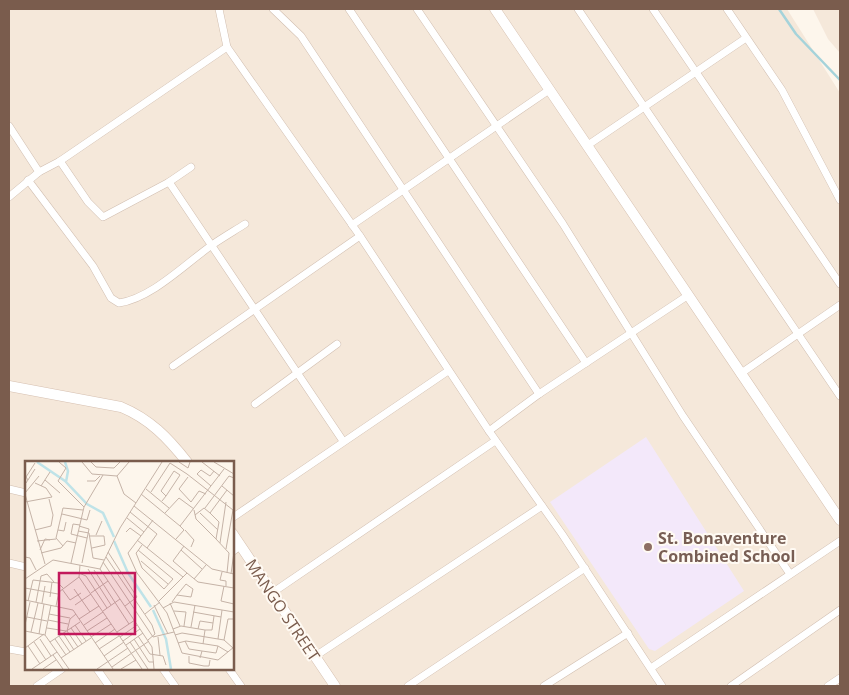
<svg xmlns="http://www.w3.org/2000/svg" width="849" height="695" font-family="'Open Sans',sans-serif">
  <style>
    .residential { fill: #f5e8da; fill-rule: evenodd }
    .education { fill: #f3e8fa }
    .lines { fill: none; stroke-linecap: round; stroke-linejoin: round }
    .stream { stroke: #a5d3da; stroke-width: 2.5 }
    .street-casing { stroke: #d1beb0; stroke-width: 8 }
    .secondary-casing { stroke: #d6c0b0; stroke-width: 11 }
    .street { stroke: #fff; stroke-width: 7 }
    .secondary { stroke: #fff; stroke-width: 10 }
    .education-dot { fill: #8d6e63; stroke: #fffaf3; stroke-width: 2 }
    .labels { text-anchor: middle; stroke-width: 4; stroke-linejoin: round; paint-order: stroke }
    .education-label { font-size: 16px; font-weight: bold; fill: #785e54; stroke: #fffaf3; text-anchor: start }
    .street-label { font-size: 16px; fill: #7a5c4d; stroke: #fffaf3 }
    .inset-river { fill: none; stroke: #bfe3e8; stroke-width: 2.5 }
    .inset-road { fill: none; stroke: #c5b3a7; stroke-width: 1 }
    .view { fill: #c2185b; fill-opacity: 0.15; stroke: #c2185b; stroke-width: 2.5 }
    .inset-edge { fill: none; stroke: #7a5c4d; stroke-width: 2.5 }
  </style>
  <rect width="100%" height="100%" fill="#fdf6ec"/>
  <g class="residential">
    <path d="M9 9H787L840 93V686H9ZM26 462H232V669H26Z"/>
    <polygon points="813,9 840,9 840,53 828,39"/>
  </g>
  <polygon class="education" points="646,437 744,591 655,651 649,649 550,502"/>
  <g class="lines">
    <polyline class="stream" points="779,9 796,34 840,80"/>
    <defs>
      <g id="street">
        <polyline points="219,9 227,47 360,236 489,431 562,534 662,686"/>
        <polyline points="273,9 301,36 539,394"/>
        <polyline points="349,9 586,363"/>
        <polyline points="417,9 563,224 683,416 790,574"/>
        <polyline points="578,9 840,396"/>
        <polyline points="653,9 840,284"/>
        <polyline points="727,9 782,90 840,200"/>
        <polyline points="9,126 39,172"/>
        <polyline points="588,145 746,38"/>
        <polyline points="60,161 88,202 103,217 169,182 191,167"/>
        <path d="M28 180 93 266 111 298 119 303C152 298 185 264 212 245 222 238 234 231 245 224"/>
        <polyline points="169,182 343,441"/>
        <polyline points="9,197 39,172 60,161 227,47"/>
        <polyline points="352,225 549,90"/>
        <polyline points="173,366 360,236"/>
        <polyline points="740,374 840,305"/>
        <polyline points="255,404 337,344"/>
        <polyline points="489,431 539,394 687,296"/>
        <polyline points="9,489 26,493"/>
        <polyline points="232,518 448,371"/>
        <polyline points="232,552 240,546"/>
        <polyline points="9,563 26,567"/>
        <polyline points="272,593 495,441"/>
        <polyline points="9,649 26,652"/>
        <polyline points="314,657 542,506"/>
        <polyline points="651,668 840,541"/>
        <polyline points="97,669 109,686"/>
        <polyline points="163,669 175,686"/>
        <polyline points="229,669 241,686"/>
        <polyline points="37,686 62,669"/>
        <polyline points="408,686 585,568"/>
        <polyline points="544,686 628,633"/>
        <polyline points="731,686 840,610"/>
        <polyline points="828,686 840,678"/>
      </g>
      <g id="secondary">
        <polyline points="495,9 840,520"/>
        <path d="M9 386 121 407C150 419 168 438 187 462"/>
        <polyline points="232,533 335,686"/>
      </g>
    </defs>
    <use href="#street" class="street-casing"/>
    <use href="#secondary" class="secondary-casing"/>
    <use href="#street" class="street"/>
    <use href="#secondary" class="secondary"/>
  </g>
  <circle class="education-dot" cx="648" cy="547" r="5"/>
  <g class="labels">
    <g class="education-label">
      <text x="658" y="544">St. Bonaventure<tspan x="658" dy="18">Combined School</tspan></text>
    </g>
    <g class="street-label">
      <text transform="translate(283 610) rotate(56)" y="6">MANGO STREET</text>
    </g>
  </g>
  <g transform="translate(25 461)">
    <rect width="209" height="209" fill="#fdf6ec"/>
    <path class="inset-river" d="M12 1 40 20 62 43 78 52 89 76M40 1 43 10 41 21M89 80 103 112 126 146M128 149 141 178 146 208"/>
    <path class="inset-road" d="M34 1 41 7 33 20 59 46M57 1 67 13 92 15 104 1M66 1 71 6 89 7 95 1M154 1 163 7 165 1M177 1 195 15M189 1 209 13M92 15 99 33 111 42M163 16 154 28 166 41M3 19 1 16 10 2M20 19 35 32M62 20H70L75 15M1 22 10 8M16 25 25 11M186 25 172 13 176 9 185 15 189 10M197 25 209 35M121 28 144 47M126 31 145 2 162 13 208 49 201 88M0 32 14 15M0 33 20 103M116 33 155 65 199 8M137 40 141 35 136 30 149 10 155 14 141 35M0 41 27 36 21 27 10 22M166 41 174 30 181 33M109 45 187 108 209 113M180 47 204 15 209 17M169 49 171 58 191 78M105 51 132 73 122 87 112 79M140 52 154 37 169 48M175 52 193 69M37 53 62 59 65 49M170 54 179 47 185 52M102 57 119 71M128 59 103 92 112 112 142 152 157 192 193 199 209 186M55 64 48 63 46 73 62 77M54 65 64 68 57 102M10 69 26 65 28 54 24 38M33 69 39 70 41 61M160 69 169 79 166 86M53 70 64 72 68 97 79 99M101 71 105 67 116 75M71 74 77 60M64 75H79L80 84 67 87M151 78 159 69 155 65M12 80 31 78M195 82 201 41M38 85 31 77 38 47 58 49M122 87 158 116M15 89 20 78 25 79M113 89 148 118 139 128 117 107 111 92 112 91 117 84M156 89 177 108M83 91 112 136 100 145M16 92 36 87 42 80 51 82M0 96 5 97 11 109M81 96 127 164 130 173 123 179M116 100 143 123M78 101 128 176 149 171M46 102 59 46 78 14M55 104 54 116 117 208M63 108 86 144M75 108 95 67 137 1M69 109 104 163M197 111 195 119 201 120V125M54 112 61 115 82 147M162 112 173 121 209 127M202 112 204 92 191 78 194 61 185 52 202 29M206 113 209 91M0 118 28 99 75 108 127 186 129 208M169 118 181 104M199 125 196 140 209 143M0 127 33 133M37 128 45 139 56 132M49 128 65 151M66 132 83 120M25 136 27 121M0 139 48 149 88 208M3 140 8 119 33 122 38 127M134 140 162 112 148 100 159 85M11 141 16 115 22 113 29 121M147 141 152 134 161 123 168 128 166 136 152 134M17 142 20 125M145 142 155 165M50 144 66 133M129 144 143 173M31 145 34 131 54 116M138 147 149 141 209 151M78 150 95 138M149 150 161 151 159 165M168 151 196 156M24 153 45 157M51 153 45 158 42 170 53 186M120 153 135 141M2 156 22 160M54 158 74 145M23 159 43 163M0 164 5 141M50 164 61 180M59 164 78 151M166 166 170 144M22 167 41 170M46 167 57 183M148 168 156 165 180 169M173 168 175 160 188 162M0 170 20 174 44 208M62 170 82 157M6 171 13 142M92 171 110 159M38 172 49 189M14 173 19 143M20 174 26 144M150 174 157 172 199 179 208 187M34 175 45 191M113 175 125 193 138 195 141 204M66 176 86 163M95 176 112 164M133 176 135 194M15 178 26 195M30 178 41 194M109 178 124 201H129M193 178 197 149M199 179 203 158H209M98 180 115 168M160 180 164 188 177 190 175 197M9 181 21 199M25 181 55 161M105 181 123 208M70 182 90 168M153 182 161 180 193 185M178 183 180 169H187L189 155M101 184 118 172M3 185 15 203M0 187 19 173M74 188 94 175M177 190 191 192 193 185 203 191M28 194 38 208M79 195 99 181M164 195V202L179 205H184L185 199M36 197 66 177M87 206 124 180M7 208 32 191M18 208 31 199M72 208 103 187M96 208 111 199"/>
    <path class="view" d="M34 112H110V173H34Z"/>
    <rect width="209" height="209" class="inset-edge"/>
  </g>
  <rect width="849" height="695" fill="none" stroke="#7a5c4d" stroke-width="20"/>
</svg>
